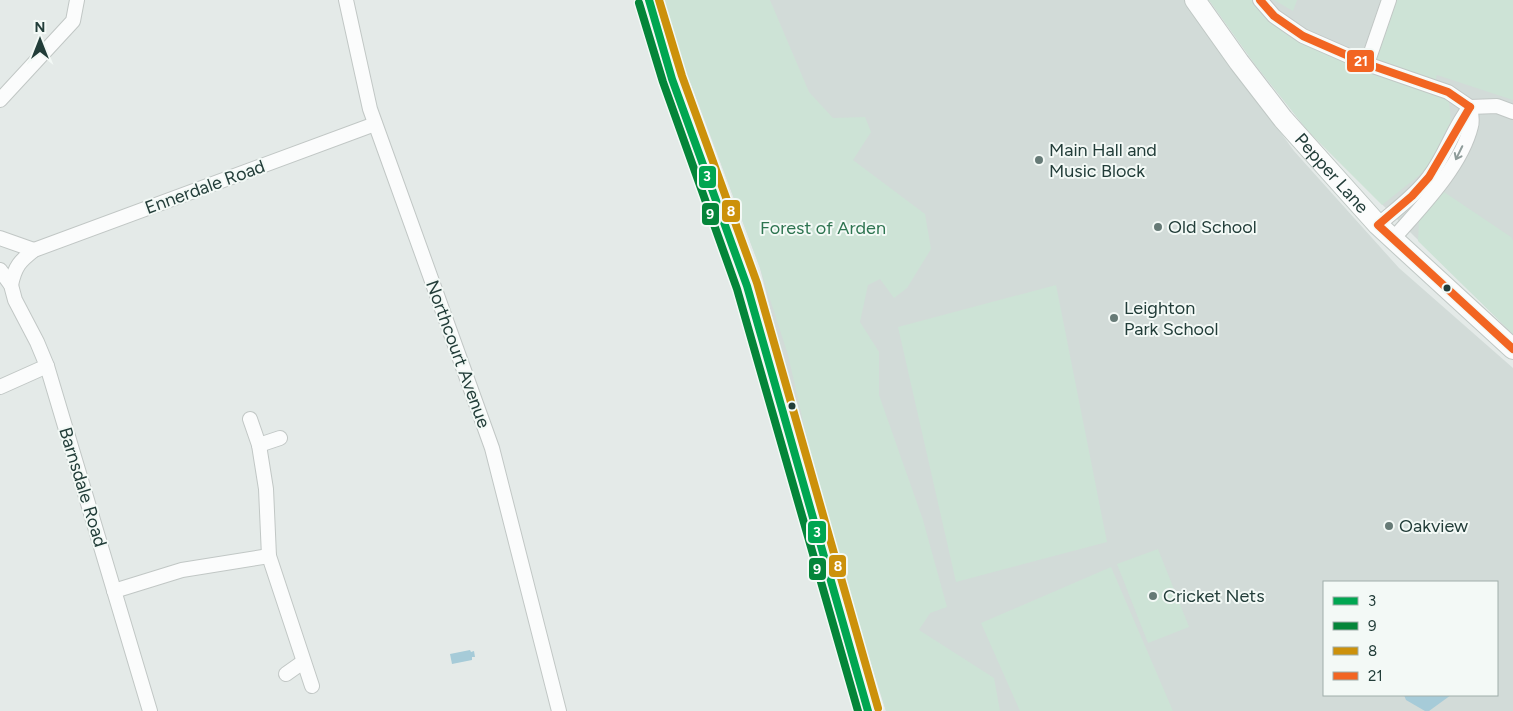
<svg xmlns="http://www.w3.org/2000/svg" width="1513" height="711" viewBox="0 0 1513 711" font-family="Figtree,sans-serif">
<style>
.built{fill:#d2dbd8;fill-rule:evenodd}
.green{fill:#cde3d6}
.water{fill:#a6cbd8}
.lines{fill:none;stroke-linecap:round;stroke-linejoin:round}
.street-casing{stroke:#c1c7c5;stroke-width:16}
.secondary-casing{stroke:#c0c8c5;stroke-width:22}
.primary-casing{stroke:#bdc6c4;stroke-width:24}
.street{stroke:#fbfcfc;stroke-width:14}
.secondary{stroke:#fbfcfc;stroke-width:20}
.primary{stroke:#cdd6d4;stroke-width:21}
.bus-1-casing{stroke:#f3f9f6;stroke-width:11}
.bus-2-casing{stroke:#f3f9f6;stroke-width:11}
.bus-3-casing{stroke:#f3f9f6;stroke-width:11}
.bus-4-casing{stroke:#f3f9f6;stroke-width:11}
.bus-1{stroke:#00a651;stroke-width:8}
.bus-2{stroke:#048539;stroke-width:8}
.bus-3{stroke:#cc910b;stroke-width:8}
.bus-4{stroke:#f26522;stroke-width:8}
.oneway{stroke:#8e9c9a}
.poi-dot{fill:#667a76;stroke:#f3f9f6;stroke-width:2}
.bus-dot{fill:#223d39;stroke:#f3f9f6;stroke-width:2}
.labels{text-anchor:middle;stroke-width:4;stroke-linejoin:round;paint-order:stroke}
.poi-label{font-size:18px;fill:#223d39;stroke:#f3f9f6;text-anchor:start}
.street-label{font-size:18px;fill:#223d39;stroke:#f3f9f6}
.park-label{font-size:18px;fill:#2d7450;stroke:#f3f9f6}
.line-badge{stroke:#f3f9f6;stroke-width:2}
.badge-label{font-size:14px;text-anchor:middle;font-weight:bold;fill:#fff}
</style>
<rect width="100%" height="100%" fill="#e4eae8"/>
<g class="built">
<path d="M 657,0 L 1185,0 L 1294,151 L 1399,268 L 1513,368 L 1513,711 L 886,711 L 805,449 L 760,268 L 693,89 L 658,8 ZM 1324,582 L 1497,582 L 1497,695 L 1324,695 Z"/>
<path d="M 1209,0 L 1513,0 L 1513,334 L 1308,131 L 1254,63 Z"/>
</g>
<g class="green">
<path d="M 657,0 L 770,0 L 809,92 L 833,118 L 865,117 L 871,132 L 853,160 L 925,214 L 931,249 L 907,288 L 894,298 L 880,279 L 868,285 L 860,322 L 879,352 L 879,395 L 923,520 L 947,607 L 930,613 L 919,630 L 994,678 L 1000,711 L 886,711 L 862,635 L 809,447 L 788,355 L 760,268 L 693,89 L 658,8 Z"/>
<path d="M 1209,0 L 1260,0 L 1274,16 L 1366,64 L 1389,0 L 1513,0 L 1513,100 L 1437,75 L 1434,86 L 1448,92 L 1451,121 L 1427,169 L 1382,205 L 1308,131 L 1254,63 Z"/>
<path d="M 1274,0 L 1297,0 L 1293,11 Z"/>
<path d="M 1441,190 L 1511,237 L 1513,241 L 1513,334 L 1418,241 L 1419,220 Z"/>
<path d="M 1056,285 L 1107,542 L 956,582 L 898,327 Z"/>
<path d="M 1158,549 L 1189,627 L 1148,643 L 1117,564 Z"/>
<path d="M 1111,567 L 1173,711 L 1020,711 L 981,623 Z"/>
</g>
<g class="water">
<path d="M 470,650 L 471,652 L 474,651 L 475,657 L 472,657 L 472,660 L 452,664 L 450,654 Z"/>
<path d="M 1404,695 L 1451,695 L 1429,711 L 1425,711 L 1406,700 Z"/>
</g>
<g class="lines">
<defs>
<g id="street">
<path d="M 346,0 L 370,109 L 492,448 L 559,711"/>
<path d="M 1260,0 L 1274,16 L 1303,36 L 1367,64 L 1448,92 L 1470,107"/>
<path d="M 1367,64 L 1389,0"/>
<path d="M 0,100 L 73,21 L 77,0"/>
<path d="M 1470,107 L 1497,106 L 1513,112"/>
<path d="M 1378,225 C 1395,210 1416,195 1429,177 C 1446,155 1453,128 1470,107"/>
<path d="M 0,238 L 34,250"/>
<path d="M 1393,239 C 1420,208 1461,167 1471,126 C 1473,120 1471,113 1470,107"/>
<path d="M 0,270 L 11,285 L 15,300 L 37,342 L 47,366 L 150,711"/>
<path d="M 11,285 C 15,266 20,261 34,250 L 375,124"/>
<path d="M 0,387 L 47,366"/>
<path d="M 250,419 L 259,445 L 266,489 L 269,556 L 312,686"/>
<path d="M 259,445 L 280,438"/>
<path d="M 114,591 L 182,570 L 269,556"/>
<path d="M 286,674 L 303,662"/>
</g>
<g id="secondary">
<path id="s1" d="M 1195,0 L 1239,62 L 1283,119 L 1378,225 L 1513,349"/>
</g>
<path id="primary" d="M 649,0 L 672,79 L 747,286 L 854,666 L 868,711"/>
</defs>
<use href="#street" class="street-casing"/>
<use href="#secondary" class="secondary-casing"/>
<use href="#primary" class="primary-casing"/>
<use href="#street" class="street"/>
<use href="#secondary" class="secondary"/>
<use href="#primary" class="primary"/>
<defs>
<path id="bus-1" d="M 649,0 L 672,79 L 747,286 L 868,711"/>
<path id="bus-2" d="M 639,3 L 663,82 L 737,289 L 858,711"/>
<path id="bus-3" d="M 659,0 L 682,76 L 757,283 L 878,708"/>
<g id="bus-4">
<path d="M 1260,0 L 1274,16 L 1303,36 L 1367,64 L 1448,92 L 1470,107"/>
<path d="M 1470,107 L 1429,177 L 1412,196 L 1378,225 L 1513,349"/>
</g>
</defs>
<use href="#bus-1" class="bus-1-casing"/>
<use href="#bus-2" class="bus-2-casing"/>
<use href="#bus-3" class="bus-3-casing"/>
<use href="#bus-4" class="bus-4-casing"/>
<use href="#bus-1" class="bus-1"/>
<use href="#bus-2" class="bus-2"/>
<use href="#bus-3" class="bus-3"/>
<use href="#bus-4" class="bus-4"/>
</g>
<defs><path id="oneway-shaft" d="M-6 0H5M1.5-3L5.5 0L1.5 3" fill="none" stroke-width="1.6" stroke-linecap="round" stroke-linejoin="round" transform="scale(1.25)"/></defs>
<use class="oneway" href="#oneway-shaft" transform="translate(1459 153) rotate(116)"/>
<g class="poi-dot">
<circle cx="1039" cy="160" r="5"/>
<circle cx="1158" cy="227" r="5"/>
<circle cx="1114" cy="318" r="5"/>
<circle cx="1389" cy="526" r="5"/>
<circle cx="1153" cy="596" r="5"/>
</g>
<g class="bus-dot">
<circle cx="1447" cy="288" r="4.5"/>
<circle cx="792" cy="406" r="4.5"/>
</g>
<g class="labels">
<g class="poi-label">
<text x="1049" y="156">Main Hall and<tspan x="1049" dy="21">Music Block</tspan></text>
<text x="1168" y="233">Old School</text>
<text x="1124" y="314">Leighton<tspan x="1124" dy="21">Park School</tspan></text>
<text x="1399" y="532">Oakview</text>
<text x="1163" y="602">Cricket Nets</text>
</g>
<g class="street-label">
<text dy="6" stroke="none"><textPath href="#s1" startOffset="221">Pepper Lane</textPath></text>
<text transform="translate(205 187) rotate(-20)" y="6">Ennerdale Road</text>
<text transform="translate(458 354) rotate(70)" y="6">Northcourt Avenue</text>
<text transform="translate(83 487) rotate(73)" y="6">Barnsdale Road</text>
</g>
<g class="park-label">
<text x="823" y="234">Forest of Arden</text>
</g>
</g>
<g class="line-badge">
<rect x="1346" y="49" width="29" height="24" rx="5" fill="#f26522"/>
<rect x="698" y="165" width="19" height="24" rx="5" fill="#00a651"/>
<rect x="721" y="199" width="20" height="24" rx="5" fill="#cc910b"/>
<rect x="701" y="202" width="19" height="24" rx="5" fill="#048539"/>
<rect x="807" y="520" width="20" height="24" rx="5" fill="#00a651"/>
<rect x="828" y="554" width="19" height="24" rx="5" fill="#cc910b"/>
<rect x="808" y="557" width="19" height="24" rx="5" fill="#048539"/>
</g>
<g class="badge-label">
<text x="1361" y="66">21</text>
<text x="707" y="181">3</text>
<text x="731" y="216">8</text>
<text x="710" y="219">9</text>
<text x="817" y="537">3</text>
<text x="838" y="571">8</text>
<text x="817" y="574">9</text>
</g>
<rect x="1323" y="581" width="175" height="115" fill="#f3f9f6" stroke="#9faeaa"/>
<rect x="1333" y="597" width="25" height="8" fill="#00a651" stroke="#9faeaa"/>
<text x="1368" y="606" font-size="15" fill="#223d39">3</text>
<rect x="1333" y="622" width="25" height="8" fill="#048539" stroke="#9faeaa"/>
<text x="1368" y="631" font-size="15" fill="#223d39">9</text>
<rect x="1333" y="647" width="25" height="8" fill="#cc910b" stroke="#9faeaa"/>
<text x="1368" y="656" font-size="15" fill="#223d39">8</text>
<rect x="1333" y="672" width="25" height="8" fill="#f26522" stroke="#9faeaa"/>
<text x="1368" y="681" font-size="15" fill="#223d39">21</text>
<g transform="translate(40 40)" stroke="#f3f9f6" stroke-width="4" paint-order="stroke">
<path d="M0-4L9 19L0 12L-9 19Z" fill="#223d39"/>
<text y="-8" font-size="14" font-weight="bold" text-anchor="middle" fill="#223d39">N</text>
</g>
</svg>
